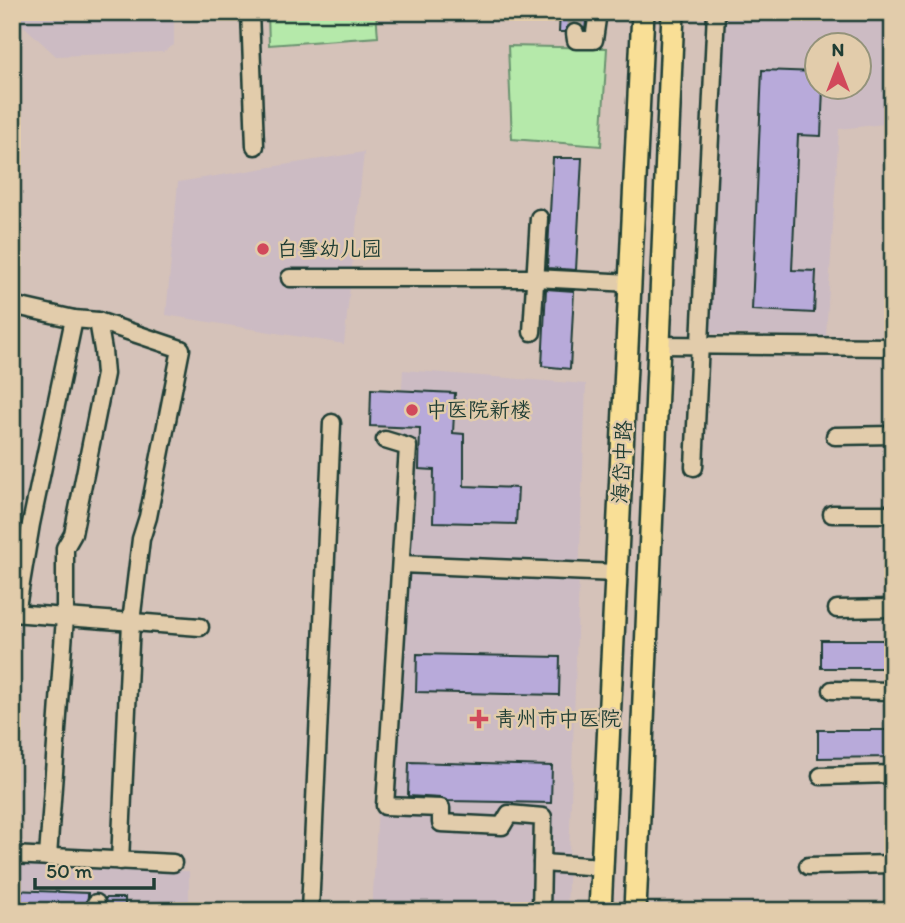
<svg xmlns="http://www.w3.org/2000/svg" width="905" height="923" viewBox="0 0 905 923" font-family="Itim,'LXGW WenKai TC',sans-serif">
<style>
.built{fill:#ccbbc3;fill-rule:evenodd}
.green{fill:#b5e9aa;stroke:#6a936f;stroke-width:2}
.building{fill:#b8aada;stroke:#1f3d34;stroke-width:2}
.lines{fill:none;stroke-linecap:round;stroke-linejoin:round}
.minor-tunnel{stroke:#b1a79e;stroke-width:16;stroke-dasharray:16 8;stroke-linecap:butt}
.minor-casing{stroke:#1f3d34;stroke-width:21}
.major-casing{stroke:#1f3d34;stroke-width:26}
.minor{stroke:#e2ccab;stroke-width:16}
.major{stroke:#f9df96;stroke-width:21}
.poi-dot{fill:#d1495b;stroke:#e2ccab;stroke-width:2.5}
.labels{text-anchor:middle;stroke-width:5;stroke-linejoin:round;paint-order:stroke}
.poi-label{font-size:21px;fill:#1f3d34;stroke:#e2ccab;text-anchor:start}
.street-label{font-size:21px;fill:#1f3d34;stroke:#e2ccab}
</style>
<rect width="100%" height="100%" fill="#d5c2b9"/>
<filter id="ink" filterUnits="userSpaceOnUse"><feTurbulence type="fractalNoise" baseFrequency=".0143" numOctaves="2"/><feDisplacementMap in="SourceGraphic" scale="14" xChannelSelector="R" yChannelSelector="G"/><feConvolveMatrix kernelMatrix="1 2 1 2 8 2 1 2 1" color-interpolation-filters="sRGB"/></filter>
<g filter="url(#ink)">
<g class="built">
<path d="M 14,12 L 174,12 L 174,45 L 163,52 L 56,56 L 13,16 Z"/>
<path d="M 720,12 L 893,12 L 893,123 L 839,129 L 826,336 L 709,334 ZM 818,46 L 860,46 L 860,88 L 818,88 Z"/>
<path d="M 364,152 L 344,344 L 166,315 L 178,182 Z"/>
<path d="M 403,370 L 586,384 L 567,911 L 372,911 Z"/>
<path d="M 12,864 L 189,871 L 189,911 L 12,911 Z"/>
</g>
<g class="green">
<path d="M 268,12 L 376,12 L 378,37 L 269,45 Z"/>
<path d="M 508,46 L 607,48 L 601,146 L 512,139 Z"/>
</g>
<g class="building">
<path d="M 560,12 L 587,12 L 585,30 L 580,24 L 574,23 L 568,25 L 565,32 L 559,32 Z"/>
<path d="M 762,70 L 817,72 L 817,88 L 823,88 L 821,136 L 798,135 L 792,270 L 816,271 L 814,313 L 752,310 Z"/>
<path d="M 553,158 L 582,158 L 576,270 L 547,268 Z"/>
<path d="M 546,289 L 574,291 L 570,369 L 542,366 Z"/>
<path d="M 371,389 L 455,393 L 453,433 L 464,434 L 464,486 L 518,488 L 516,524 L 433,522 L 434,470 L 419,469 L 420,428 L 370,426 Z"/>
<rect x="821" y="640" width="72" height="28"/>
<path d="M 417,654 L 560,657 L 559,695 L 416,692 Z"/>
<path d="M 818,730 L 893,730 L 893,757 L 818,758 Z"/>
<path d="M 409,762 L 552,766 L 551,803 L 448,801 L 441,798 L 408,796 Z"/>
<path d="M 12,890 L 88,893 L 88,896 L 86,911 L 12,911 Z"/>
<path d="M 105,898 L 125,898 L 125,911 L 107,911 Z"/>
</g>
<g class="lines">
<path class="minor-tunnel" d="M 575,33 L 576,12"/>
<defs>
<g id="minor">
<path d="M 250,12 L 255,146"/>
<path d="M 575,33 L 576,40 L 594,40 L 598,12"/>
<path d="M 290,278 L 535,278 L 631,283"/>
<path d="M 12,305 L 74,319 L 98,321 L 181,349 L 148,517 L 141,539 L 131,622 L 120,861"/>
<path d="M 532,332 L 539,218"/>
<path d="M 659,345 L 893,347"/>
<path d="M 835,436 L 893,435"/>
<path d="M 385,440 L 408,447 L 385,806 L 441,808 L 441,823 L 502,826 L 509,814 L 543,817 L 541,911"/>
<path d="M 694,467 L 716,12"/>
<path d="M 832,514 L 893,514"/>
<path d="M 401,564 L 616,573"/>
<path d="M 837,609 L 893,608"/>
<path d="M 12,613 L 200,627"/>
<path d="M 16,613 L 31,524 L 74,319"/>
<path d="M 832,690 L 893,691"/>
<path d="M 821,776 L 893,774"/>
<path d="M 12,855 L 173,863"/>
<path d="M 48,857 L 65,617 L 65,548 L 73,534 L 105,374 L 103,350 L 98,321"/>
<path d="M 542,863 L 602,867"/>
<path d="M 808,866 L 893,864"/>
<path d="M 96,911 L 96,903"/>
<path d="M 310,911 L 332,423"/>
</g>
<g id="major">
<path d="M 600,911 L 643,12"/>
<path d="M 635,911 L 673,12"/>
</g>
</defs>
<use href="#minor" class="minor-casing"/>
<use href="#major" class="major-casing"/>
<use href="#minor" class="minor"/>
<use href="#major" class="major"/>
</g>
</g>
<g class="poi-dot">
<circle cx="263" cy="249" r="7"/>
<circle cx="412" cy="410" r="7"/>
<path d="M475.5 708.5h7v7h7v7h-7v7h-7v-7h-7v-7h7z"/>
</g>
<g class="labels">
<g class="poi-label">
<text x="277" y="256">白雪幼儿园</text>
<text x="426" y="417">中医院新楼</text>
<text x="495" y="726">青州市中医院</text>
</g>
<g class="street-label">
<text transform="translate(622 462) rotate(-87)" y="7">海岱中路</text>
</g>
</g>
<rect width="905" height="923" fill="none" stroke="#e2ccab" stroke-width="42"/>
<rect x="21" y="21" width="863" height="881" fill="none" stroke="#1f3d34" stroke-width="2.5" filter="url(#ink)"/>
<g transform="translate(838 66)"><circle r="33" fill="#e2ccab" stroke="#94937b" stroke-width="2"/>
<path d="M0-5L12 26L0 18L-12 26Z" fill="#d1495b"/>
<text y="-10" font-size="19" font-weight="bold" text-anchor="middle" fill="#1f3d34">N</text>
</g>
<path d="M35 878v10h119v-10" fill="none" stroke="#1f3d34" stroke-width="3.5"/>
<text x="46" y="878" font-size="21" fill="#1f3d34" stroke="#e2ccab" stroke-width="5" paint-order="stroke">50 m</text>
</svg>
